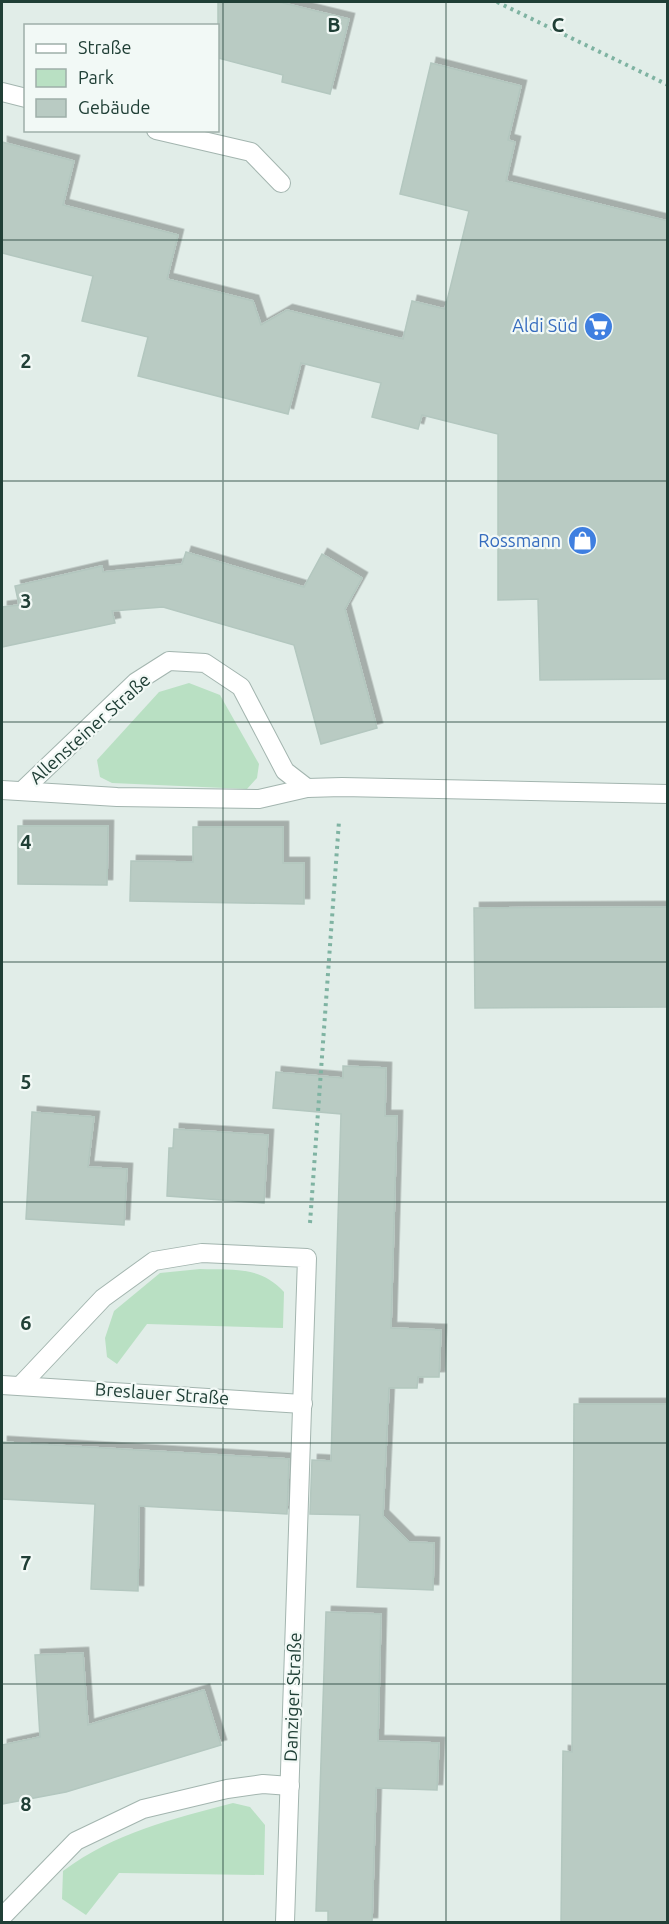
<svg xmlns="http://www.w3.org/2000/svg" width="669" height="1924" viewBox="0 0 669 1924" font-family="Ubuntu,sans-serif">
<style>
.green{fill:#b9e0c3}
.building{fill:#b9cbc3;stroke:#b3c7bf;stroke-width:1.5;filter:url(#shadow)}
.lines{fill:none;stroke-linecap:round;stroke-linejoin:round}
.minor-casing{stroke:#a3b5af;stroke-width:20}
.path{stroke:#7fb3a2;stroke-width:4;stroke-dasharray:3 4.5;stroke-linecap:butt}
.minor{stroke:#fff;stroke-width:18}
.grid{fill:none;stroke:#203f36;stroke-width:1.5;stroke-opacity:0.55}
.labels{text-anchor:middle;stroke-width:4.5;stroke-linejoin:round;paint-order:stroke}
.shop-label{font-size:18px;fill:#366cbe;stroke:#f2f9f6;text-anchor:end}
.street-label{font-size:18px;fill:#203f36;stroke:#f2f9f6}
.grid-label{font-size:20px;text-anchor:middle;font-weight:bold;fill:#203f36;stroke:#f2f9f6;stroke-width:4.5;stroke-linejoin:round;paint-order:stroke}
</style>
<defs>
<filter id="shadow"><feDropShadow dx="5.5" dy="-5.5" stdDeviation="0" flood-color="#0004"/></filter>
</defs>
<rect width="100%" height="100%" fill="#e1ede8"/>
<g class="green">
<path d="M 189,683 L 220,695 L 259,764 L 257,778 L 247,789 L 112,783 L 100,777 L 97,760 L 159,692 Z"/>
<path d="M 200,1269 C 234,1270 260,1266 284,1292 L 283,1328 L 147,1324 L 117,1364 L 107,1357 L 105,1338 L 114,1311 L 160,1273 Z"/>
<path d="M 233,1803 L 250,1807 L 265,1825 L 264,1875 L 119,1873 L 86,1915 L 62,1899 L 63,1871 C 114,1833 172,1819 233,1803 Z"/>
</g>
<g class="building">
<path d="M 218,2 L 279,2 L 349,19 L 330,94 L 282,82 L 283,75 L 218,58 Z"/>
<path d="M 431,63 L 521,86 L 508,140 L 515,142 L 506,181 L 668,221 L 668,679 L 540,680 L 538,599 L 498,600 L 498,434 L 422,415 L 418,429 L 372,417 L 381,383 L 301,363 L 288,414 L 138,376 L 148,337 L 82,321 L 93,276 L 2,253 L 2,142 L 74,161 L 63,205 L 178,235 L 167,279 L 253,301 L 261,325 L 287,310 L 403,339 L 412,301 L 445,309 L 469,211 L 400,194 Z"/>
<path d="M 186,552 L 304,587 L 322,554 L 362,578 L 345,609 L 377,728 L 321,744 L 294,645 L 163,607 L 112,611 L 115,623 L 2,647 L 2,607 L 19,605 L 15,586 L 102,566 L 103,572 L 182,564 Z"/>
<path d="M 18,826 L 108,826 L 107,885 L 18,884 Z"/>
<path d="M 193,827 L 283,827 L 283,863 L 304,863 L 304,904 L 130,901 L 131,861 L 193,862 Z"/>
<path d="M 668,907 L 668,1007 L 475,1008 L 474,908 Z"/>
<path d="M 343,1066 L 386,1068 L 385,1116 L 397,1116 L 391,1328 L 441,1330 L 439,1377 L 418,1377 L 417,1388 L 389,1388 L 383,1516 L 409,1542 L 434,1543 L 433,1590 L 357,1587 L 360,1515 L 310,1514 L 312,1460 L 331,1461 L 341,1114 L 273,1108 L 276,1072 L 343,1078 Z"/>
<path d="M 32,1112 L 94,1117 L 88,1167 L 127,1169 L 124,1225 L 26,1219 Z"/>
<path d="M 174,1129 L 268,1135 L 264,1203 L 167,1196 L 169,1148 L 173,1148 Z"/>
<path d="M 574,1404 L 668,1404 L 668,1923 L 561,1923 L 563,1751 L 572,1752 Z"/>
<path d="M 2,1442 L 289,1459 L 287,1514 L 139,1506 L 138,1591 L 91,1589 L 95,1504 L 2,1499 Z"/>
<path d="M 326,1612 L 381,1614 L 378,1741 L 439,1743 L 437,1790 L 376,1788 L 372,1923 L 328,1923 L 328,1911 L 316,1911 Z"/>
<path d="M 83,1653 L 88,1725 L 204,1690 L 221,1745 L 66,1792 L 2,1804 L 2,1745 L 40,1737 L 35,1655 Z"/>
</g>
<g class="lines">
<defs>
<g id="minor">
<path d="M 2,92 L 26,98"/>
<path d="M 156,130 L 251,152 L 281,183"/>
<path d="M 2,790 L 117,797 L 259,799 L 307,788 L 342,787 L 668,794"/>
<path d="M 22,791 L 136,682 L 169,661 L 205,663 L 241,687 L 285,771 L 307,788"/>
<path d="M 2,1385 L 303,1404"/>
<path d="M 20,1386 L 103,1298 L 154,1261 L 202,1253 L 307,1258 L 285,1922"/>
<path d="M 2,1917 L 76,1841 L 143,1809 L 227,1789 L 263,1784 L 290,1786"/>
</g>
</defs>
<use href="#minor" class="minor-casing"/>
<g class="path">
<path d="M 497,2 L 668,85"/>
<path d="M 310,1223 L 339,821"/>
</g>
<use href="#minor" class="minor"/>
</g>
<path class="grid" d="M 223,2 L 223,1922M 446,2 L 446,1922M 2,240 L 668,240M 2,481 L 668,481M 2,722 L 668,722M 2,962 L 668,962M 2,1202 L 668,1202M 2,1443 L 668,1443M 2,1684 L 668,1684"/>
<defs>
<symbol id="supermarket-disc" viewBox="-11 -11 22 22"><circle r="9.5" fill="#3f7fe0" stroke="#f2f9f6"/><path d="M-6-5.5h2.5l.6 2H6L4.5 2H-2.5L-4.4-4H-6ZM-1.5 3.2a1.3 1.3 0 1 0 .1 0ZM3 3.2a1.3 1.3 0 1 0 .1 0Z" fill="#fff"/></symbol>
<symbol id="shop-disc" viewBox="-11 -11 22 22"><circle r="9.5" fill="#3f7fe0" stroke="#f2f9f6"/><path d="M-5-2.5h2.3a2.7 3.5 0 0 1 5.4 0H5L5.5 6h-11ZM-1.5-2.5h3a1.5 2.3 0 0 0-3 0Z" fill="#fff"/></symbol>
</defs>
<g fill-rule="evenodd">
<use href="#supermarket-disc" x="582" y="310" width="33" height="33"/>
<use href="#shop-disc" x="566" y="524" width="33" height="33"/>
</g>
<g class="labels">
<g class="shop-label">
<text x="578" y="332">Aldi Süd</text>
<text x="561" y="547">Rossmann</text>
</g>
<g class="street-label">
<text transform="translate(90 729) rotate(-42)" y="6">Allensteiner Straße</text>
<text transform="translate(162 1394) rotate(4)" y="6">Breslauer Straße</text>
<text transform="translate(293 1697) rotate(-88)" y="6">Danziger Straße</text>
</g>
</g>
<g class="grid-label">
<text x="334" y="32">B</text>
<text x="558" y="32">C</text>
<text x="26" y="368">2</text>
<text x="26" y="608">3</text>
<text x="26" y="849">4</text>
<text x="26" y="1089">5</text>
<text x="26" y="1330">6</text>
<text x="26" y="1570">7</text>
<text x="26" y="1811">8</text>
</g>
<rect width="669" height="1924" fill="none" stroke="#203f36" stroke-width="6"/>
<rect x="24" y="24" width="195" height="108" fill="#f2f9f6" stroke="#9eafa9" stroke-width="1.5"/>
<rect x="36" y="44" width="30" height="9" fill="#ffffff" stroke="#9eafa9" stroke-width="1.5"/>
<text x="78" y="54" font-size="18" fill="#203f36">Straße</text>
<rect x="36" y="69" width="30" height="18" fill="#b9e0c3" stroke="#9eafa9" stroke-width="1.5"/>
<text x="78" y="84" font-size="18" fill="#203f36">Park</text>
<rect x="36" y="99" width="30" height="18" fill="#b9cbc3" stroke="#9eafa9" stroke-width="1.5"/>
<text x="78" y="114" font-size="18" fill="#203f36">Gebäude</text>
</svg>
